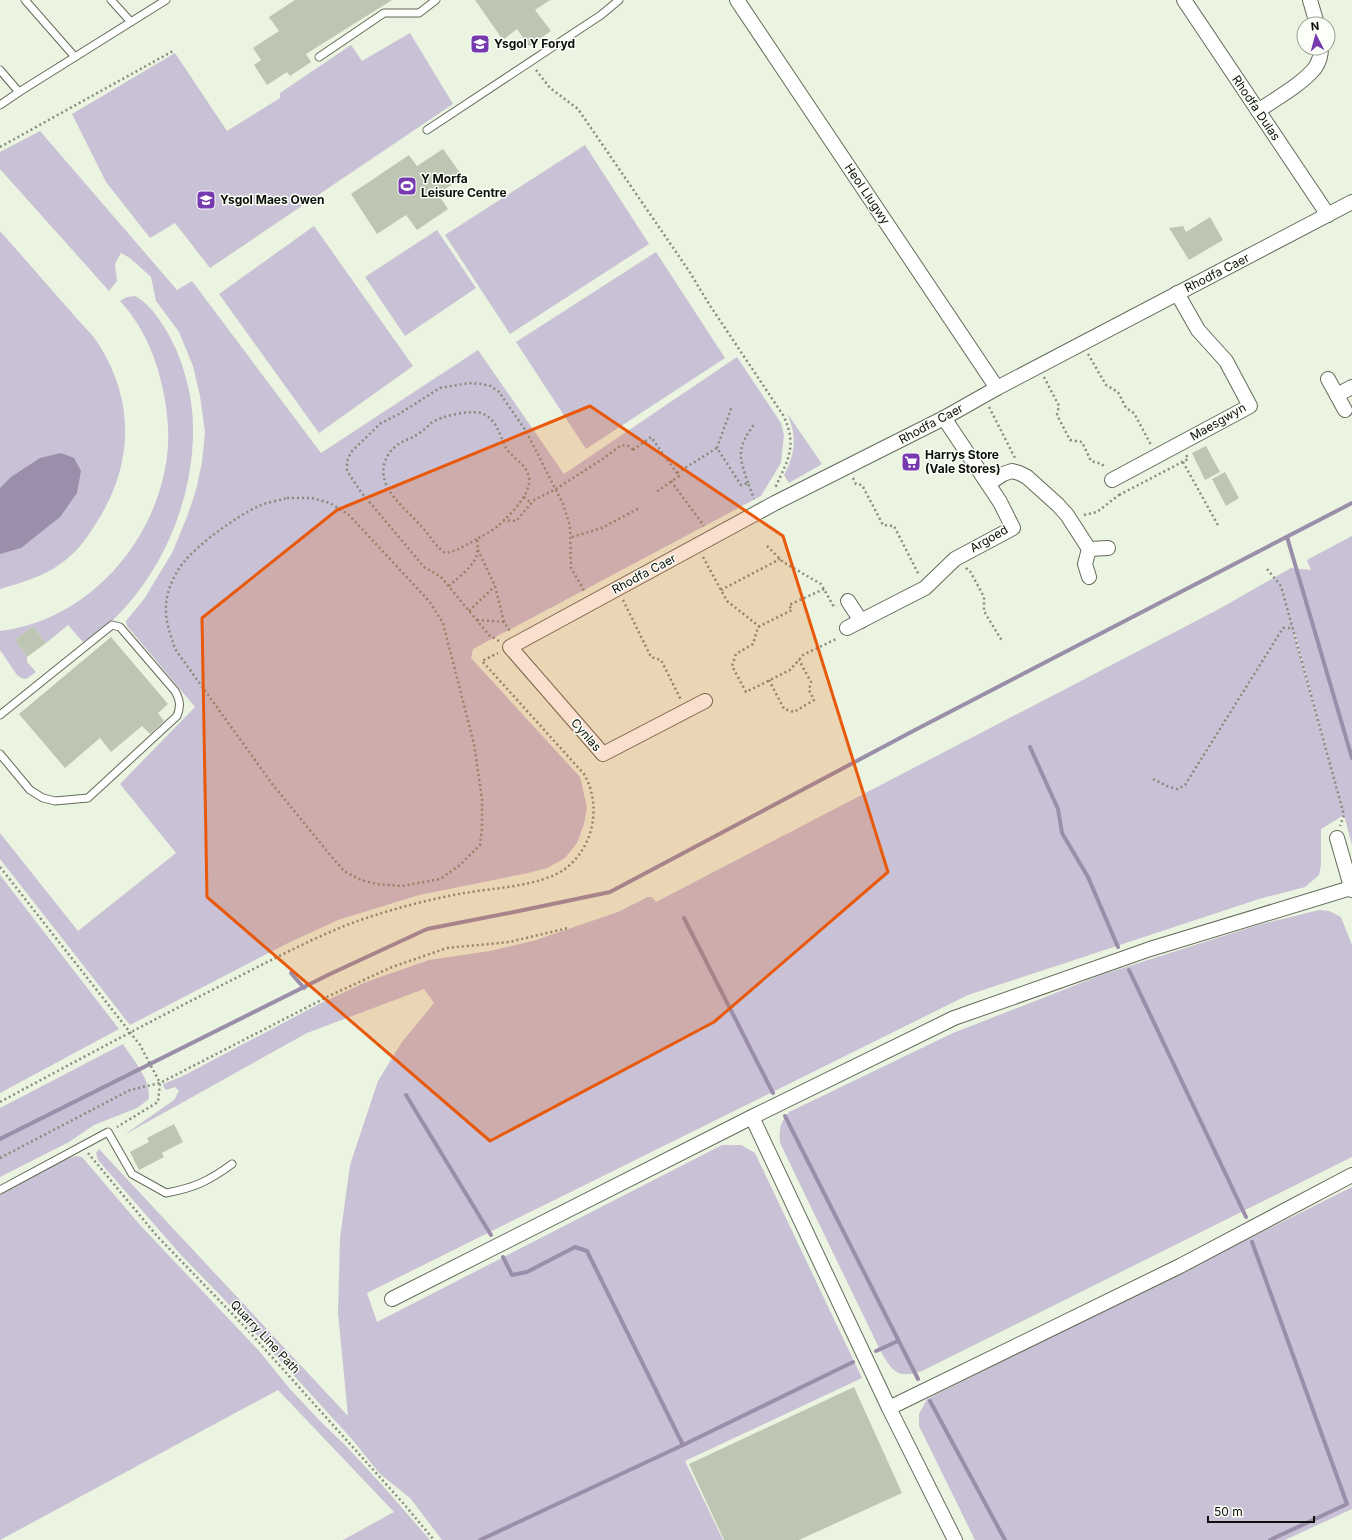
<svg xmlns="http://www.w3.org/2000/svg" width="1352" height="1540" viewBox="0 0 1352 1540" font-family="Inter,sans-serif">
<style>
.green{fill:#c9c1d5;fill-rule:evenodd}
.water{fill:#9a8eab}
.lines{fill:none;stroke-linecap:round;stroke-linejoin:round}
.stream{stroke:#9a8eab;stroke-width:4}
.building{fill:#bcc6b2}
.service-casing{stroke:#636b5a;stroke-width:9}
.minor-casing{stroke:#636b5a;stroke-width:16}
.path{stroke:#858c7e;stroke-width:2.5;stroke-dasharray:2 3;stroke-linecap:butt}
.service{stroke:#fff;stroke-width:7}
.minor{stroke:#fff;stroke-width:14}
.marked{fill:#e8590c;fill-opacity:0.2;stroke:#e8590c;stroke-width:3;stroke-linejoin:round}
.labels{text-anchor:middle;stroke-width:3;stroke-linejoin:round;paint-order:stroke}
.poi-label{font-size:12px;font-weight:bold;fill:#0d100a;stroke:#fbfff7;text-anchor:start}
.street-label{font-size:12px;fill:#0d100a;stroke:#fbfff7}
</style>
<rect width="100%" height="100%" fill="#ebf4e0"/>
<g class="green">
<path d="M 410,33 L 453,104 L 210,268 L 175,223 L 150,238 L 106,182 L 72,114 L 175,53 L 227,131 L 280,98 L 280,93 L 351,45 L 362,61 Z"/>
<path d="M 40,131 L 177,290 L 192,281 L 321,453 L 478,350 L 564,474 L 737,357 L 781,423 L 784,435 L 781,463 L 761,496 L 473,649 L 471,658 L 580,777 L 587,807 L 584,824 L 577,843 L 565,858 L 547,868 L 528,873 L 419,895 L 338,920 L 286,944 L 130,1025 L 0,859 L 0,833 L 78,931 L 176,853 L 120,784 L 195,707 L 127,626 L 126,621 L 144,599 L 172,553 L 187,517 L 196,490 L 202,462 L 205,432 L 200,396 L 193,366 L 179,332 L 156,301 L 151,277 L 130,258 L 121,253 L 115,264 L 117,281 L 109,291 L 0,169 L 0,152 Z"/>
<path d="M 585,145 L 649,244 L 510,334 L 445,235 Z"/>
<path d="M 314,226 L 413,366 L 319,433 L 219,294 Z"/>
<path d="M 437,230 L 476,288 L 405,336 L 365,277 Z"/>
<path d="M 0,231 C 24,258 48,286 72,313 C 81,324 94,335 101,348 C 136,406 132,469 95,525 C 85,541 75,554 59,565 C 42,577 20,583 0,589 Z"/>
<path d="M 656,252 L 725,358 L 586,449 L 516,342 Z"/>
<path d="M 135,296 C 155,306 174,341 181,362 C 188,383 193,404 193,427 C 194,496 165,568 117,616 C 107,626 94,634 83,642 L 68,625 L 46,643 L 33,626 L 15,640 L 27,657 L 27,662 L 36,672 L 26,679 L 21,678 L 17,675 L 0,650 L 0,631 C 91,620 161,537 168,447 C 169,428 167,408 163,390 C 156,356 143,326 120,301 L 127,297 Z"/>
<path d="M 787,413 L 822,464 L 789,483 L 784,475 C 796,453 797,436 787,413 Z"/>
<path d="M 1352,536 L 1352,845 L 1344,815 L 1321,829 L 1321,865 L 1319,875 L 1305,887 L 1259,899 L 968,995 L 367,1293 L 377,1322 L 722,1145 L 741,1145 L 755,1153 L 862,1378 L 685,1461 L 723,1540 L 442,1540 L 410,1498 L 380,1474 L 351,1438 L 222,1297 L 181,1255 L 98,1160 L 96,1153 L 99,1149 L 348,1416 L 338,1313 L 340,1238 L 350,1165 L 378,1081 L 402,1042 L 434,1003 L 424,989 L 307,1033 L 124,1135 L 174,1100 L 179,1091 L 175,1087 L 166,1090 L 164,1088 L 163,1084 L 183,1076 L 319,1004 L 366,982 L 429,960 L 490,951 L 533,941 L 618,912 L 648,897 L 652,897 L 656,902 L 1219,609 L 1291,568 L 1311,570 L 1307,560 ZM 1295,634 L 1330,764 L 1294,634 Z"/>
<path d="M 0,875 L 119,1029 L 0,1093 Z"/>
<path d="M 1319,910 L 1329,911 L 1341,917 L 1352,945 L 1352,1157 L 922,1371 C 897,1379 893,1372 881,1352 L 780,1143 C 779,1129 780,1123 789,1112 L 953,1033 L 1104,974 L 1258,925 Z"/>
<path d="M 123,1044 C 134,1061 150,1078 149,1099 L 137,1108 L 94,1125 L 69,1142 L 0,1177 L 0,1108 Z"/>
<path d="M 76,1156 L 82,1157 L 140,1225 L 260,1352 L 290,1389 L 322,1423 L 346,1446 L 383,1486 L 430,1540 L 343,1540 L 394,1512 L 278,1390 L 0,1540 L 0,1195 L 66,1159 Z"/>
<path d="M 1352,1187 L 1352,1509 L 1285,1540 L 975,1540 L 919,1426 L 919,1414 L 927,1399 Z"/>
</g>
<path class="water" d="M 61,453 L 74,458 L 81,471 L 77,493 L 60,517 L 21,548 L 0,554 L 0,488 L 11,477 L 40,458 Z"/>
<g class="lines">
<g class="stream">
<path d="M 1287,537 L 1352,758"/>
<path d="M 1030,747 L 1058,809 L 1062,833 L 1088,877 L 1118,947"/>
<path d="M 684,918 L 773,1093"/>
<path d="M 1129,970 L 1246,1217"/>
<path d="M 291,973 L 304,988"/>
<path d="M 406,1095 L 491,1235"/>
<path d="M 785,1116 L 918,1379"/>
<path d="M 0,1139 L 330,974 L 427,929 L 514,912 L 610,892 L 915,730 L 1352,503"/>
<path d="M 1252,1242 L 1347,1504 L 1270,1540"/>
<path d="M 503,1257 L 512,1275 L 527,1272 L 575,1247 L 587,1251 L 683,1445"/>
<path d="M 876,1351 L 898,1341"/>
<path d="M 930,1401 L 1005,1540"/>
<path d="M 480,1540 L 683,1445 L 853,1362"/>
</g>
</g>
<g class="building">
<path d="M 295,0 L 392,0 L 306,54 L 311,62 L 290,76 L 287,72 L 267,85 L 254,65 L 261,60 L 253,48 L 279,31 L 269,17 Z"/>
<path d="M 475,0 L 550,0 L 535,10 L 551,31 L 529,46 L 517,29 L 503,40 Z"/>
<path d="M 443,149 L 463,177 L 438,194 L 448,209 L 417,230 L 406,215 L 377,234 L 351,194 L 409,155 L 417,166 Z"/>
<path d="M 1210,217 L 1223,240 L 1189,260 L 1169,228 L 1183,226 L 1186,232 Z"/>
<path d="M 1206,446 L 1220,472 L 1205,480 L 1192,453 Z"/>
<path d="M 1225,472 L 1239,498 L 1226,506 L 1212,479 Z"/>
<path d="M 33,626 L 46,643 L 27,657 L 15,640 Z"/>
<path d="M 111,637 L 168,704 L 158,713 L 164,721 L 150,734 L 142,726 L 111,752 L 100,738 L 65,768 L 19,714 Z"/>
<path d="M 174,1124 L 183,1142 L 162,1153 L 164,1157 L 139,1170 L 130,1152 L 149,1142 L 147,1138 Z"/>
<path d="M 854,1387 L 902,1493 L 799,1540 L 724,1540 L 689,1464 Z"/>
</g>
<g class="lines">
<defs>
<g id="service">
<path d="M 25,0 L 75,57"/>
<path d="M 111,0 L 131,22"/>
<path d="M 319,57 L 384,13 L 419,13 L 436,0"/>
<path d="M 0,70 L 19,92 L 166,0"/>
<path d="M 0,105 L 19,92"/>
<path d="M 427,130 L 601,15 L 619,0"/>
<path d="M 0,715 L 112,625 L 120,627 L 175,691 C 180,700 181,706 177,716 L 88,798 L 55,801 L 43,798 L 30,790 L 0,754"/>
<path d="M 0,1190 L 108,1132 L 132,1174 L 166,1193 C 194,1188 209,1181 232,1164"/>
</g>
<g id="minor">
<path d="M 737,0 L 997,388"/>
<path d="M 1184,0 L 1328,215"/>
<path d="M 1310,0 L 1317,24"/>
<path d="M 1258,111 C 1275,99 1301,85 1315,68 C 1319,62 1321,55 1321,48"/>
<path d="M 1328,379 L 1345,410"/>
<path d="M 1337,395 L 1352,387"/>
<path d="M 1112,480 L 1250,406 L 1226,361 L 1198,330 L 1177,293"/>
<path d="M 988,484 L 1003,474 L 1012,471 L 1019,473 L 1027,477 L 1058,505 L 1067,515 L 1089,549 L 1085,564 L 1089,577"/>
<path d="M 1089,549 L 1108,548"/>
<path d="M 848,601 L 861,621"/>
<path d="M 847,628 L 925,588 L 955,559 L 1013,528 L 1000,502 L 944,418"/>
<path d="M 705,701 L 603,754 L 510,647 L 775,503 L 944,418 L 997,388 L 1352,202"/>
<path d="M 1337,838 L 1352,890"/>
<path d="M 752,1117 L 889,1408 L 955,1540"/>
<path d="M 392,1299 L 752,1117 L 954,1018 L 1150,949 L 1351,888"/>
<path d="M 889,1408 L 1180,1266 L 1352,1175"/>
</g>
</defs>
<use href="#service" class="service-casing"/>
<use href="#minor" class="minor-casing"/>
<g class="path">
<path d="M 536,70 L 550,88 L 578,109 L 689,271 L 709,304 L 783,415 C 798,445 788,460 775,488"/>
<path d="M 0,147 L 173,51"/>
<path d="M 1088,354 L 1106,385 L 1118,392 L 1126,408 L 1134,413 L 1151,445"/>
<path d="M 1044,377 L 1059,406 L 1057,415 L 1070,440 L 1082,442 L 1091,461 L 1102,464 L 1105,468"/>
<path d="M 989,407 L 1015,458"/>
<path d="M 717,448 L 732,406"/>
<path d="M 633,450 L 651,437 L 679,476 L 655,493"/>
<path d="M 1183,462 L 1219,527"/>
<path d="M 677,473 L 717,448 L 741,485 L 748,483 L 754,499"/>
<path d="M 853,478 L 856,484 L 862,485 L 883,525 L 894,526 L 919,575"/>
<path d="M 671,481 L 704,526"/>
<path d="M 748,483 C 738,454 737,448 755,423"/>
<path d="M 1119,495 L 1188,459 L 1186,454"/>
<path d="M 524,497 L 531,503"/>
<path d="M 287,498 L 312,498 L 330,503 L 349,515 L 429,601 L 443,623 L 474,744 L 482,799 L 482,828 L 480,845 L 460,865 L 440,879 L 402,886 L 376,884 L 361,880 L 344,871 L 331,856 L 273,785 L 175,649 C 171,636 165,621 166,607 C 166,592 174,574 184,562 C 197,545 237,516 257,507 C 266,502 278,501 287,498 Z"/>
<path d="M 1084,515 L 1097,512 L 1119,495 L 1118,492"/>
<path d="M 503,520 L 516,521 L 534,500 L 556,489 L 604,458 L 620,446 L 627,445 L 635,451"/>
<path d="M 572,537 L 602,528 L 639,508"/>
<path d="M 767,546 L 783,562 L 821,584 L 834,607 L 836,606"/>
<path d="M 478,550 L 495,586 L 504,622 L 511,633"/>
<path d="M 703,557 L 727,601 L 760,627"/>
<path d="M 966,568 L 970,571 L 984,597 L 984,611 L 1002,641"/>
<path d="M 1267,569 L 1281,586 L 1344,815 L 1340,826"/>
<path d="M 449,586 C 458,578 470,569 476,558 C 478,552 478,545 477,539 C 484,535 492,531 498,526 C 510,515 535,491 528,474 C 524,462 510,457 505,446 C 499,433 496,418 481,413 C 469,410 441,416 431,423 C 428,426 425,429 422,431 C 411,441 398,439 388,455 C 371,485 404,506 421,526 C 430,535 434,545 445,553 L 457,550 L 477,539"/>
<path d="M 824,589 L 789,605 L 792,610 L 758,627 L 753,644 L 736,654 L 732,666 L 746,692 L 790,670 L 803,655 L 838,638"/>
<path d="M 721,590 L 780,559"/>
<path d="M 623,600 L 651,657 L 661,660 L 681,700"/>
<path d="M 469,611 L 495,586"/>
<path d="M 477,620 L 504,622"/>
<path d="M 499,641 L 489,635 L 441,577 L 424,567 L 361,492 L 347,471 L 347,461 L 351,452 L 381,423 L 399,414 L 440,388 L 469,383 L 481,384 L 491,386 L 499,392 L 526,431 L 563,504 L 570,526 L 571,568 L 585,592"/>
<path d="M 769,680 L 784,709 L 794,712 L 814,700 L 809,690 L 811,682 L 799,660"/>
<path d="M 1153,779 L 1167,786 L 1177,789 L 1185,785 L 1283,628 L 1293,628"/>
<path d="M 0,867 L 140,1045 L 160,1083 L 158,1102 L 117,1127"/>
<path d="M 0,1102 C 74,1062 149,1022 224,984 C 266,963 308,940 352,923 C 388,910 426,900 464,893 C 494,888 541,886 565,869 C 594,847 602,805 584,774 L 482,661 L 498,653"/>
<path d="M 88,1153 L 157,1236 L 245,1327 L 403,1503 L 434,1540"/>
<path d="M 0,1158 L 130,1090 L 160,1083 L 331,995 L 392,967 L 447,948 L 509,942 L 568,928"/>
</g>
<use href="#service" class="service"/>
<use href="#minor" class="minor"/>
</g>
<path class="marked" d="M 590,406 L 783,536 L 888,872 L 714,1022 L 490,1141 L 207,897 L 202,618 L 337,510 Z"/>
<defs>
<symbol id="school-square" viewBox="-11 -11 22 22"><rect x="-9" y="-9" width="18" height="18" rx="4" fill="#7639af" stroke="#fbfff7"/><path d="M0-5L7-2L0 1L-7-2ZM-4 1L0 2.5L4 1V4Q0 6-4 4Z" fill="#fff"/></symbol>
<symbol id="stadium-square" viewBox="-11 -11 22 22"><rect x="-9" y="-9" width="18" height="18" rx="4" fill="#7639af" stroke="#fbfff7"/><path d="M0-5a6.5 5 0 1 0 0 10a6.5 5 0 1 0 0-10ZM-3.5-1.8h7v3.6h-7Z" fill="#fff"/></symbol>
<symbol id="supermarket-square" viewBox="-11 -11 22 22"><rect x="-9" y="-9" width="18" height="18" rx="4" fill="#7639af" stroke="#fbfff7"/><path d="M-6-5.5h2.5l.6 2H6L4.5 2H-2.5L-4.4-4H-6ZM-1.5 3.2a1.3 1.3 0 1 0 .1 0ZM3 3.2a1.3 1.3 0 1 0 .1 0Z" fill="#fff"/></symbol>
</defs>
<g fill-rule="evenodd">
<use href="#school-square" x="469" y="33" width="22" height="22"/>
<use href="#stadium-square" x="396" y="175" width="22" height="22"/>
<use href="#school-square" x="195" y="189" width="22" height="22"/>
<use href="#supermarket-square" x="900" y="451" width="22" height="22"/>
</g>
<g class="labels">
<g class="poi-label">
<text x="494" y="48">Ysgol Y Foryd</text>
<text x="421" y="183">Y Morfa<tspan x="421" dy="14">Leisure Centre</tspan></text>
<text x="220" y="204">Ysgol Maes Owen</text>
<text x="925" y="459">Harrys Store<tspan x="925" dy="14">(Vale Stores)</tspan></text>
</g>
<g class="street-label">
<text transform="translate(1256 108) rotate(56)" y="4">Rhodfa Dulas</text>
<text transform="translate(867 194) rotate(56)" y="4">Heol Llugwy</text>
<text transform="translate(1217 273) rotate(-27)" y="4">Rhodfa Caer</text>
<text transform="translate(1218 422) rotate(-30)" y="4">Maesgwyn</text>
<text transform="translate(931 424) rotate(-28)" y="4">Rhodfa Caer</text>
<text transform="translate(989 539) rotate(-30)" y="4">Argoed</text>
<text transform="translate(644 574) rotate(-28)" y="4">Rhodfa Caer</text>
<text transform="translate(586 735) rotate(49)" y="4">Cynlas</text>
<text transform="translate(265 1337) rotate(47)" y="4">Quarry Line Path</text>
</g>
</g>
<g transform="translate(1316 36) rotate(354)"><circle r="19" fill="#fbfff7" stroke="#9c9f98"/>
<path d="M0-3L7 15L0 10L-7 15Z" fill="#7639af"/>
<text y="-6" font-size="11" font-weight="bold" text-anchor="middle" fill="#0d100a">N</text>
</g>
<path d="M1208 1516v6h106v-6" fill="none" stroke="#0d100a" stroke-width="2"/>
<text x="1214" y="1516" font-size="12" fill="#0d100a" stroke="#fbfff7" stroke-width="3" paint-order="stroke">50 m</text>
</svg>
